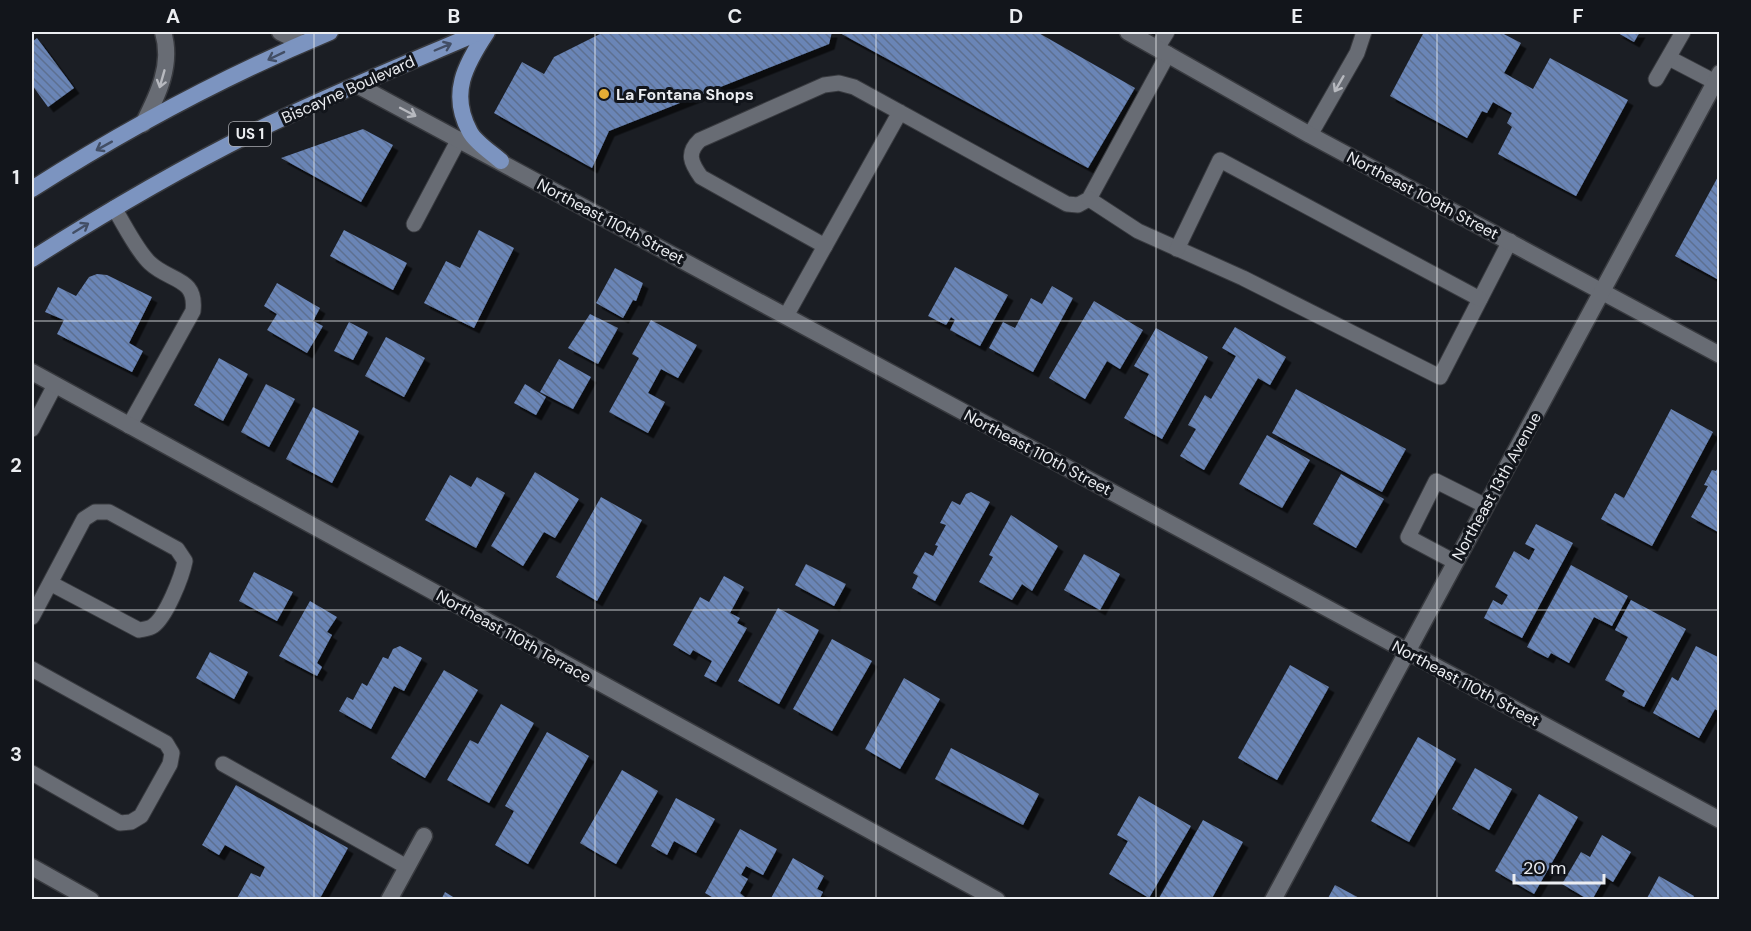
<svg xmlns="http://www.w3.org/2000/svg" width="1751" height="931" viewBox="0 0 1751 931" font-family="'DM Sans',sans-serif">
<style>
.building{fill:url(#building-back-hatch);filter:url(#shadow)}
.lines{fill:none;stroke-linecap:round;stroke-linejoin:round}
.service-casing{stroke:#383a3f;stroke-width:17}
.minor-casing{stroke:#383a3f;stroke-width:19}
.tertiary-casing{stroke:#383a3f;stroke-width:19}
.primary-casing{stroke:#383a3f;stroke-width:19}
.service{stroke:#686c74;stroke-width:15}
.minor{stroke:#686c74;stroke-width:16}
.tertiary{stroke:#686c74;stroke-width:16}
.primary{stroke:#7c94c0;stroke-width:16}
.oneway{stroke:#424e65}
.oneway2{stroke:#b7b9bf}
.grid{fill:none;stroke:#ebedf1;stroke-width:1.5;stroke-opacity:0.55}
.poi-dot{fill:#e5ad35;stroke:#12151b;stroke-width:2}
.labels{text-anchor:middle;stroke-width:6;stroke-linejoin:round;paint-order:stroke}
.shield{fill:#12151b;stroke:#aaacb1;stroke-width:1.5}
.shield-label{font-size:15px;font-weight:bold;fill:#ebedf1}
.street-label{font-size:16px;fill:#ebedf1;stroke:#12151b}
.poi-label{font-size:16px;font-weight:bold;fill:#ebedf1;stroke:#12151b;text-anchor:start}
.neatline{fill:none;stroke:#ebedf1;stroke-width:2}
.grid-label{font-size:20px;text-anchor:middle;font-weight:bold;fill:#ebedf1}
</style>
<defs>
<pattern id="building-back-hatch" width="6" height="6" patternUnits="userSpaceOnUse" patternTransform="scale(1.5)"><rect width="6" height="6" fill="#6a85b6"/><path d="M-1 5l2 2M0 0l6 6M5-1l2 2" fill="none" stroke="#5d6f90"/></pattern>
<filter id="shadow"><feDropShadow dx="5.5" dy="5.5" stdDeviation="0" flood-color="#0009"/></filter>
</defs>
<rect width="100%" height="100%" fill="#1b1e24"/>
<g class="building">
<path d="M 604,32 L 832,32 L 829,44 L 609,131 L 592,168 L 494,113 L 522,62 L 544,74 L 554,57 Z"/>
<path d="M 838,32 L 1037,32 L 1135,88 L 1088,168 Z"/>
<path d="M 1424,32 L 1500,32 L 1521,43 L 1504,73 L 1533,89 L 1550,58 L 1628,100 L 1576,196 L 1498,154 L 1512,127 L 1507,123 L 1512,113 L 1493,102 L 1487,113 L 1482,111 L 1467,138 L 1390,96 Z"/>
<path d="M 1616,32 L 1640,32 L 1634,42 Z"/>
<path d="M 37,38 L 74,88 L 48,107 L 32,85 L 32,42 Z"/>
<path d="M 363,129 L 393,145 L 361,202 L 281,158 Z"/>
<path d="M 1720,173 L 1720,278 L 1719,280 L 1675,256 Z"/>
<path d="M 344,230 L 407,263 L 393,290 L 330,256 Z"/>
<path d="M 479,230 L 514,248 L 474,328 L 424,303 L 446,261 L 460,268 Z"/>
<path d="M 955,267 L 1008,295 L 980,346 L 950,330 L 955,320 L 951,317 L 946,325 L 928,316 Z"/>
<path d="M 615,268 L 643,283 L 636,301 L 633,300 L 623,318 L 596,303 Z"/>
<path d="M 97,274 L 107,275 L 152,297 L 129,343 L 143,351 L 132,372 L 57,334 L 64,320 L 45,312 L 58,287 L 76,296 L 89,277 Z"/>
<path d="M 277,283 L 320,308 L 313,321 L 323,326 L 307,353 L 267,330 L 277,314 L 264,306 Z"/>
<path d="M 1052,286 L 1073,298 L 1033,372 L 989,348 L 1003,322 L 1015,328 L 1031,298 L 1042,304 Z"/>
<path d="M 1094,301 L 1143,330 L 1120,369 L 1107,361 L 1085,399 L 1049,378 Z"/>
<path d="M 590,314 L 618,328 L 598,364 L 568,348 Z"/>
<path d="M 651,320 L 697,345 L 678,378 L 661,369 L 648,393 L 665,402 L 648,433 L 609,412 L 639,358 L 632,354 Z"/>
<path d="M 349,322 L 368,332 L 353,360 L 334,351 Z"/>
<path d="M 1235,327 L 1286,357 L 1270,385 L 1258,378 L 1204,470 L 1180,456 L 1196,429 L 1188,425 L 1205,395 L 1211,399 L 1236,356 L 1222,348 Z"/>
<path d="M 1156,328 L 1208,357 L 1162,439 L 1124,418 L 1149,374 L 1134,366 Z"/>
<path d="M 386,337 L 425,358 L 404,397 L 365,376 Z"/>
<path d="M 219,358 L 248,374 L 223,421 L 194,405 Z"/>
<path d="M 559,359 L 591,377 L 573,409 L 540,392 Z"/>
<path d="M 266,384 L 295,399 L 269,447 L 241,432 Z"/>
<path d="M 525,384 L 546,397 L 536,415 L 514,403 Z"/>
<path d="M 1296,389 L 1406,449 L 1382,492 L 1272,433 Z"/>
<path d="M 313,407 L 359,431 L 332,483 L 286,459 Z"/>
<path d="M 1671,409 L 1713,432 L 1652,546 L 1601,519 L 1615,493 L 1624,498 Z"/>
<path d="M 1267,435 L 1310,460 L 1282,508 L 1239,484 Z"/>
<path d="M 1720,464 L 1720,533 L 1691,517 L 1708,486 L 1704,485 L 1712,470 L 1716,471 Z"/>
<path d="M 535,472 L 579,499 L 555,538 L 544,532 L 523,566 L 491,546 Z"/>
<path d="M 1341,474 L 1384,499 L 1356,548 L 1313,524 Z"/>
<path d="M 450,475 L 471,487 L 477,477 L 505,493 L 476,548 L 425,520 Z"/>
<path d="M 971,492 L 990,502 L 935,601 L 912,588 L 918,576 L 913,573 L 925,552 L 933,556 L 938,546 L 935,545 L 946,525 L 940,523 L 952,501 L 960,505 L 966,494 Z"/>
<path d="M 601,497 L 642,520 L 597,601 L 556,577 Z"/>
<path d="M 1011,515 L 1058,546 L 1032,591 L 1022,584 L 1012,600 L 979,582 L 993,557 L 989,555 Z"/>
<path d="M 1536,524 L 1573,543 L 1522,638 L 1484,618 L 1493,600 L 1502,605 L 1508,595 L 1495,587 L 1514,551 L 1529,560 L 1535,549 L 1525,544 Z"/>
<path d="M 1084,554 L 1120,574 L 1100,610 L 1064,590 Z"/>
<path d="M 806,564 L 846,584 L 834,606 L 795,585 Z"/>
<path d="M 1571,565 L 1628,596 L 1612,626 L 1594,617 L 1569,663 L 1551,653 L 1548,658 L 1527,647 Z"/>
<path d="M 254,572 L 293,592 L 277,621 L 239,601 Z"/>
<path d="M 724,576 L 744,587 L 730,613 L 740,618 L 737,623 L 747,628 L 716,682 L 704,676 L 712,661 L 693,650 L 690,655 L 673,645 L 700,597 L 709,602 Z"/>
<path d="M 1631,600 L 1686,629 L 1644,707 L 1622,696 L 1625,691 L 1605,680 L 1628,637 L 1615,630 Z"/>
<path d="M 310,601 L 337,617 L 327,632 L 332,635 L 317,663 L 322,667 L 317,676 L 279,656 Z"/>
<path d="M 778,608 L 819,630 L 779,704 L 738,681 Z"/>
<path d="M 832,639 L 872,661 L 832,731 L 793,709 Z"/>
<path d="M 400,646 L 422,658 L 404,691 L 394,686 L 371,729 L 339,711 L 347,697 L 353,700 L 362,683 L 367,686 L 383,657 L 388,659 L 393,649 Z"/>
<path d="M 1696,646 L 1720,658 L 1720,712 L 1715,709 L 1699,738 L 1653,713 L 1672,677 L 1678,681 Z"/>
<path d="M 210,652 L 248,672 L 234,699 L 196,678 Z"/>
<path d="M 1290,665 L 1329,687 L 1277,780 L 1238,758 Z"/>
<path d="M 444,670 L 478,690 L 425,778 L 391,758 Z"/>
<path d="M 904,678 L 940,699 L 900,769 L 865,749 Z"/>
<path d="M 501,704 L 534,723 L 489,803 L 447,780 L 470,740 L 478,744 Z"/>
<path d="M 547,732 L 589,756 L 528,864 L 495,845 L 514,811 L 505,806 Z"/>
<path d="M 1418,737 L 1456,759 L 1409,842 L 1371,821 Z"/>
<path d="M 951,748 L 1039,794 L 1023,825 L 935,779 Z"/>
<path d="M 1475,768 L 1512,789 L 1489,830 L 1452,809 Z"/>
<path d="M 622,770 L 658,791 L 616,864 L 580,843 Z"/>
<path d="M 236,785 L 348,848 L 319,900 L 236,900 L 251,873 L 260,877 L 265,867 L 225,845 L 219,855 L 202,845 Z"/>
<path d="M 1539,794 L 1578,817 L 1534,894 L 1495,871 Z"/>
<path d="M 1139,796 L 1191,826 L 1149,898 L 1109,874 L 1128,841 L 1117,835 Z"/>
<path d="M 676,798 L 715,819 L 696,853 L 674,841 L 667,855 L 651,846 Z"/>
<path d="M 1203,820 L 1243,842 L 1211,900 L 1158,900 Z"/>
<path d="M 740,829 L 777,849 L 763,875 L 746,866 L 741,875 L 748,879 L 740,893 L 748,900 L 717,900 L 705,893 Z"/>
<path d="M 1602,835 L 1631,852 L 1613,882 L 1605,877 L 1592,900 L 1589,900 L 1562,884 L 1581,852 L 1590,857 Z"/>
<path d="M 793,858 L 824,876 L 817,889 L 823,892 L 819,900 L 770,900 Z"/>
<path d="M 1659,876 L 1694,896 L 1692,900 L 1646,900 Z"/>
<path d="M 1335,885 L 1363,900 L 1327,900 Z"/>
<path d="M 445,892 L 458,900 L 441,900 Z"/>
</g>
<g class="lines">
<defs>
<g id="service">
<path d="M 1157,48 L 1167,32"/>
<path d="M 1669,58 L 1715,82"/>
<path d="M 1656,79 L 1683,32"/>
<path d="M 900,112 L 825,246 L 701,177 C 691,163 686,153 700,140 L 824,85 L 839,83 L 854,87 L 1067,204 L 1078,205 L 1089,199 L 1168,54"/>
<path d="M 1310,135 L 1357,53 L 1364,32"/>
<path d="M 1089,199 L 1138,231 L 1243,278 L 1440,377 L 1510,241"/>
<path d="M 114,208 C 124,224 137,251 150,263 C 170,282 197,277 193,311 L 129,426"/>
<path d="M 414,224 L 459,139"/>
<path d="M 1177,249 L 1220,160 L 1480,299"/>
<path d="M 786,316 L 825,246"/>
<path d="M 32,429 L 55,385"/>
<path d="M 1455,562 L 1408,537 L 1436,481 L 1484,505"/>
<path d="M 32,617 L 84,519 L 95,512 L 109,512 L 177,549 L 185,561 C 182,577 166,617 153,626 C 149,629 143,629 139,630 L 50,583"/>
<path d="M 32,669 L 166,743 L 172,753 L 170,764 L 141,816 L 131,822 L 120,823 L 32,773"/>
<path d="M 223,764 L 407,867"/>
</g>
<g id="minor">
<path d="M 280,32 L 302,43"/>
<path d="M 1128,32 L 1310,135 L 1720,355"/>
<path d="M 357,85 L 1720,820"/>
<path d="M 143,124 C 158,95 173,64 163,32"/>
<path d="M 32,372 L 997,900"/>
<path d="M 32,867 L 91,900"/>
<path d="M 389,900 L 424,836"/>
</g>
<path id="tertiary" d="M 1273,900 L 1720,73"/>
<g id="primary">
<path d="M 487,32 C 465,65 449,94 470,132 C 476,143 492,153 501,161"/>
<path d="M 32,189 C 126,129 227,75 330,32"/>
<path d="M 32,259 C 109,210 188,164 270,124 C 339,91 410,62 480,32"/>
</g>
</defs>
<use href="#service" class="service-casing"/>
<use href="#minor" class="minor-casing"/>
<use href="#tertiary" class="tertiary-casing"/>
<use href="#primary" class="primary-casing"/>
<use href="#service" class="service"/>
<use href="#minor" class="minor"/>
<use href="#tertiary" class="tertiary"/>
<use href="#primary" class="primary"/>
</g>
<defs><path id="oneway-shaft" d="M-6 0H5M1.5-3L5.5 0L1.5 3" fill="none" stroke-width="1.6" stroke-linecap="round" stroke-linejoin="round" transform="scale(1.5)"/></defs>
<g class="oneway">
<use href="#oneway-shaft" transform="translate(443 47) rotate(-23)"/>
<use href="#oneway-shaft" transform="translate(276 56) rotate(154)"/>
<use href="#oneway-shaft" transform="translate(104 146) rotate(151)"/>
<use href="#oneway-shaft" transform="translate(81 228) rotate(-32)"/>
</g>
<g class="oneway2">
<use href="#oneway-shaft" transform="translate(162 79) rotate(106)"/>
<use href="#oneway-shaft" transform="translate(1339 84) rotate(120)"/>
<use href="#oneway-shaft" transform="translate(408 112) rotate(28)"/>
</g>
<path class="grid" d="M 314,32 L 314,900M 595,32 L 595,900M 876,32 L 876,900M 1156,32 L 1156,900M 1437,32 L 1437,900M 32,321 L 1720,321M 32,610 L 1720,610"/>
<circle class="poi-dot" cx="604" cy="94" r="6"/>
<g class="labels">
<rect class="shield" x="229" y="122" width="42" height="24" rx="4.5"/>
<g class="shield-label">
<text x="250" y="139">US 1</text>
</g>
<g class="street-label">
<text transform="translate(348 89) rotate(-24)" y="6">Biscayne Boulevard</text>
<text transform="translate(1423 195) rotate(28)" y="6">Northeast 109th Street</text>
<text transform="translate(611 221) rotate(28)" y="6">Northeast 110th Street</text>
<text transform="translate(1038 452) rotate(28)" y="6">Northeast 110th Street</text>
<text transform="translate(1496 486) rotate(-61)" y="6">Northeast 13th Avenue</text>
<text transform="translate(514 636) rotate(29)" y="6">Northeast 110th Terrace</text>
<text transform="translate(1466 683) rotate(28)" y="6">Northeast 110th Street</text>
</g>
<g class="poi-label">
<text x="616" y="100">La Fontana Shops</text>
</g>
</g>
<rect width="1751" height="931" fill="none" stroke="#12151b" stroke-width="66"/>
<path d="M1514 874v9h90v-9" fill="none" stroke="#ebedf1" stroke-width="3"/>
<text x="1523" y="874" font-size="18" fill="#ebedf1" stroke="#12151b" stroke-width="4.5" paint-order="stroke">20 m</text>
<rect x="33" y="33" width="1685" height="865" class="neatline"/>
<g class="grid-label">
<text x="173" y="23">A</text>
<text x="454" y="23">B</text>
<text x="735" y="23">C</text>
<text x="1016" y="23">D</text>
<text x="1297" y="23">E</text>
<text x="1578" y="23">F</text>
<text x="16" y="184">1</text>
<text x="16" y="472">2</text>
<text x="16" y="761">3</text>
</g>
</svg>
